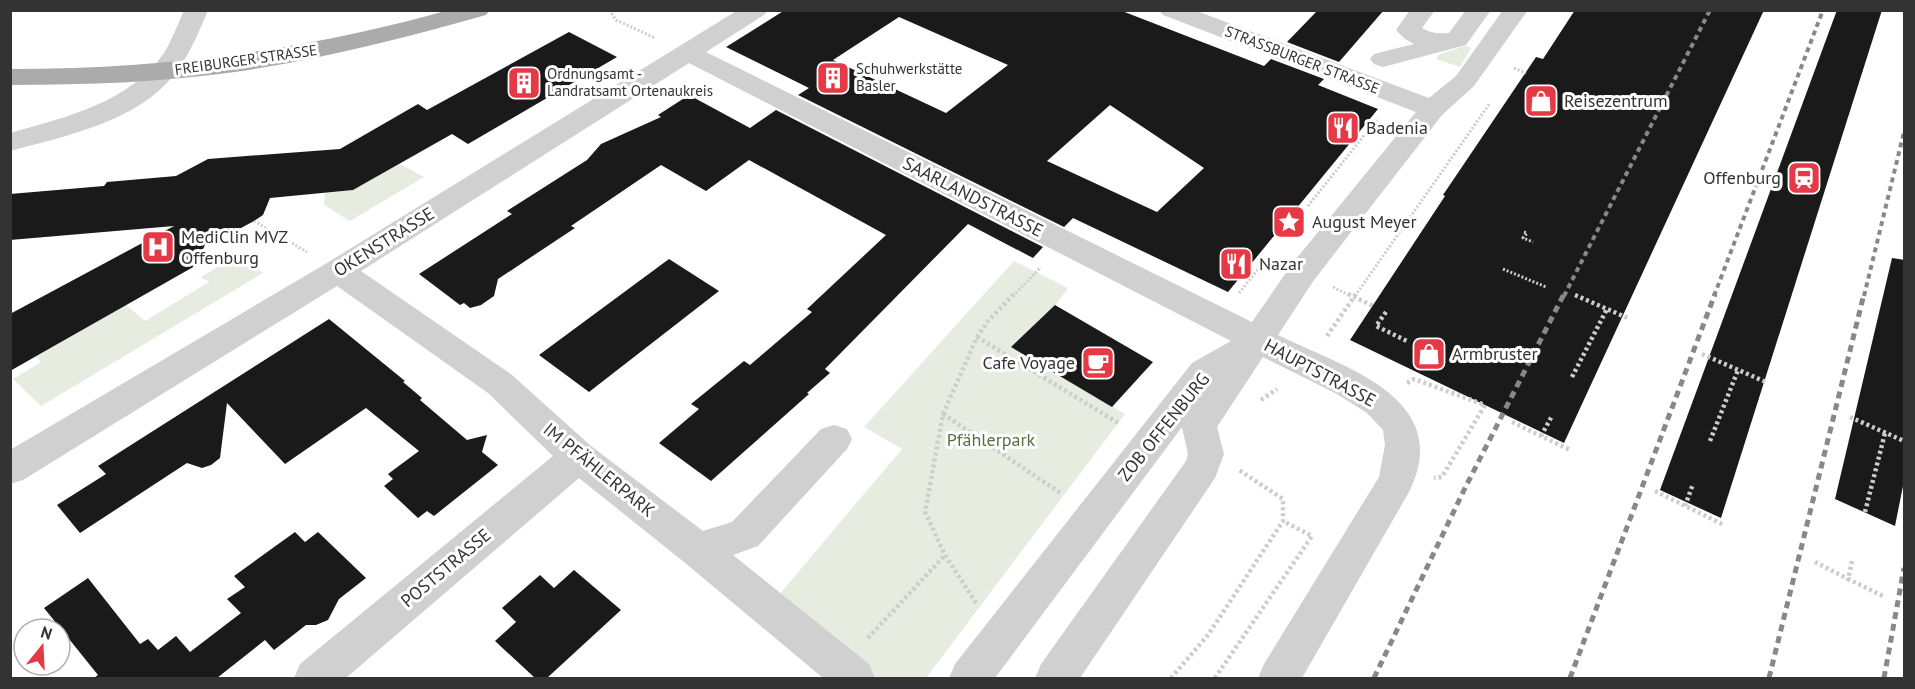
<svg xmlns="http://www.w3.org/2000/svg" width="1915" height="689" viewBox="0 0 1915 689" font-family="'PT Sans',sans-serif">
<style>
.green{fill:#e6ecdf}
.building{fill:#1a1a1a;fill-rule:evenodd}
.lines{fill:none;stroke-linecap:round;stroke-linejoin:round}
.path-far1{stroke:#cdcdcd;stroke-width:3;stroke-dasharray:2 2;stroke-linecap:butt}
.path{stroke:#cdcdcd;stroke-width:4.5;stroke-dasharray:3 3;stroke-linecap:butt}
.minor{fill:#d0d0d0;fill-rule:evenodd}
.major{fill:#ababab;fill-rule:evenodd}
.rail-far1{stroke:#888;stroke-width:4;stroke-dasharray:5 4;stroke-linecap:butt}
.rail{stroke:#888;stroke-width:5;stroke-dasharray:7 5;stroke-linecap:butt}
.labels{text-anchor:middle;stroke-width:6;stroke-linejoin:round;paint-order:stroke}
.far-street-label{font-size:15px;fill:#333;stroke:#fff}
.far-poi-label{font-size:15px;fill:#333;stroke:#fff;text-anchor:start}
.poi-label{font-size:18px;fill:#333;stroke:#fff;text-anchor:start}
.street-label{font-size:18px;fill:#333;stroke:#fff}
.park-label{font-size:18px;fill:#56703f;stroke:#fff}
</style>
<rect width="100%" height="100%" fill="#fff"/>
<g class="green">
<path d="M 1465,46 L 1471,48 L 1460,67 L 1436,59 L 1440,54 Z"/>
<path d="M 400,164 L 424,177 L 350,221 L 324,205 L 325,193 L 353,190 Z"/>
<path d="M 238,255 L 263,273 L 41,406 L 13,379 L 41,362 L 36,357 L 126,305 L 145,321 L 209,282 L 201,277 Z"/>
<path d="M 1014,261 L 1068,288 L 1055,306 L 1012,347 L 1125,414 L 926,678 L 863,678 L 773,602 L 902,449 L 864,427 Z"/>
</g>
<g class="building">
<path d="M 785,10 L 1122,11 L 1264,66 L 1271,59 L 1324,79 L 1318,85 L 1378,109 L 1228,292 L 1073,218 L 1064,227 L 798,95 L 809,88 L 726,47 ZM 899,17 L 1008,65 L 946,113 L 833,60 ZM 1110,105 L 1204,168 L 1157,212 L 1047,161 Z"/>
<path d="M 1318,10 L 1384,10 L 1339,62 L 1287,42 Z"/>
<path d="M 1575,10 L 1764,10 L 1564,443 L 1350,340 L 1445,196 L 1443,195 L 1530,66 L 1536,57 L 1543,59 Z"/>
<path d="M 1837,10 L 1882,10 L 1721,518 L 1660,490 Z"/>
<path d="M 569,32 L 617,57 L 468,144 L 452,134 L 353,190 L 270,198 L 263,215 L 254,221 L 241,228 L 212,230 L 195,266 L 10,371 L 10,314 L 174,226 L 10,240 L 10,194 L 104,186 L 107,182 L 176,176 L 208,159 L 340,149 L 418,104 L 427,110 Z"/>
<path d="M 689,95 L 750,128 L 776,110 L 1043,247 L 1033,258 L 968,224 L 825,369 L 830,373 L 807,393 L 809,394 L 711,481 L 659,443 L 699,409 L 691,404 L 744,361 L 750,365 L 812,312 L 807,309 L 886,235 L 749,160 L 706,191 L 661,165 L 571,226 L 575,228 L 498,279 L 494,296 L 481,305 L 470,308 L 464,303 L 460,305 L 419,274 L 512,214 L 507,211 L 587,160 L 601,144 L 661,117 L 658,115 Z"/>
<path d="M 1892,258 L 1905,260 L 1905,476 L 1895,526 L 1835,499 Z"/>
<path d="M 669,259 L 719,291 L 589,392 L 539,355 Z"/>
<path d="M 1055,305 L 1153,362 L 1112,407 L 1011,347 Z"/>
<path d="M 329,319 L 405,381 L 403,382 L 422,398 L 420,400 L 467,440 L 487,435 L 482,452 L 498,465 L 434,516 L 427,511 L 418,518 L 384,486 L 393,479 L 388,474 L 419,451 L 366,408 L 285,464 L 227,403 L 220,458 L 211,465 L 202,468 L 187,463 L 80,533 L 57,505 L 106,474 L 98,466 Z"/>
<path d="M 295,532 L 305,542 L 318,532 L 366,578 L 339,599 L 328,620 L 316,625 L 306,625 L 274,650 L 265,640 L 217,678 L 94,678 L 98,675 L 44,608 L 88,578 L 140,644 L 148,639 L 158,650 L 176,636 L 190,652 L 241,613 L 227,599 L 245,587 L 234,576 Z"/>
<path d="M 574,570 L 621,610 L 547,678 L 535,678 L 495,641 L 516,622 L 502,608 L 540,575 L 554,588 Z"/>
</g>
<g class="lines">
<g class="path-far1">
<path d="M 609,10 L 616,20 L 655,38"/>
<path d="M 1514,68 L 1526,73"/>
<path d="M 1308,206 L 1378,118"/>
<path d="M 254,221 L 307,252"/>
<path d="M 1524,232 L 1527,233 L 1523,238 L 1533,242"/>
<path d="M 1503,269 L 1546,287"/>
<path d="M 1333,287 L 1351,296"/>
<path d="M 1239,293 L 1268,257"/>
<path d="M 1013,296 L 1041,267"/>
<path d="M 1355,296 L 1490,103"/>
</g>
<g class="path">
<path d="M 1348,294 L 1373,306"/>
<path d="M 1575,295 L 1630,319"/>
<path d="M 1386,312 L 1376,326 L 1407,341"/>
<path d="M 1327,336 L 1356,294"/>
<path d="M 977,337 L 1120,424"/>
<path d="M 1702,354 L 1768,383"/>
<path d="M 1572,377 L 1607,309"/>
<path d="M 1407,383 L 1414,379 L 1485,405 L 1442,477 L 1434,478"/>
<path d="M 1261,400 L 1277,389"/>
<path d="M 943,414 L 1062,494"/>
<path d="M 1850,417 L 1904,441"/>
<path d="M 1512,422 L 1570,450"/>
<path d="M 1541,436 L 1552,416"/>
<path d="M 1710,441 L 1738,370"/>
<path d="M 1655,491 L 1724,525"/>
<path d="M 1685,506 L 1693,484"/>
<path d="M 1865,512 L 1885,433"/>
<path d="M 1852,561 L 1848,579 L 1885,597"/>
<path d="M 1815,562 L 1848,579"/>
<path d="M 976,603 L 945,555 L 925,512 L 943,414 L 977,337 L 988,321 L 1014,294"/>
<path d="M 868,638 L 945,555"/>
<path d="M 1171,678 L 1208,635 L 1283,521 L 1283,499 L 1239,470"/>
<path d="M 1215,678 L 1312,536 L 1283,521"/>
</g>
<g class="minor">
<path d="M 184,10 L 208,10 C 198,34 189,56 173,76 C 136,122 65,136 10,151 L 10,133 C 66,117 129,103 164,53 C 172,40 178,24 184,10 Z"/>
<path d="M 738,10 L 768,10 L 764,15 L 706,52 L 1252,322 L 1292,264 L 1416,112 L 1163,15 L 1159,10 L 1194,10 L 1429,98 L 1456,76 L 1503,10 L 1528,10 L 1474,86 L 1442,115 L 1314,280 L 1278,335 C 1342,367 1456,397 1409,492 L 1302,678 L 1258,678 L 1264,664 L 1379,477 L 1385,445 L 1383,430 L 1367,413 L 1337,394 L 1263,357 L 1217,427 L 1224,454 L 1215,478 L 1080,678 L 1035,678 L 1041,664 L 1186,461 L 1188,454 L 1182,427 L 995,678 L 949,678 L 955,664 L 1192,363 L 1231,341 L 689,63 L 361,271 L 512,375 L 591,446 L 703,531 L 732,522 L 821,429 L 834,425 L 847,429 L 852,439 L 847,449 L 758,546 L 733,555 L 869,664 L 875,678 L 823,678 L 684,562 L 579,478 L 346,678 L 294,678 L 300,664 L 553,456 L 488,393 L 337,286 L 23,480 L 10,484 L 10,450 L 327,263 Z"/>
<path d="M 1410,10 L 1435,10 L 1422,28 C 1431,33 1439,34 1449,33 L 1466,10 L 1491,10 L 1466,45 L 1383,67 L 1374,64 L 1370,59 L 1374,54 L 1414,44 L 1405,39 L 1396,30 Z"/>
</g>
<path class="major" d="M 449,10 L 490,10 L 486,15 C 406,38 325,58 242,71 C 166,82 88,85 10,85 L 10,69 C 163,69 302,51 449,10 Z"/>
<g class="rail-far1">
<path d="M 1564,296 L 1710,10"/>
<path d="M 1714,296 L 1823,10"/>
<path d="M 1864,296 L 1904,132"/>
</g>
<g class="rail">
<path d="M 1374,678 L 1465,488 L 1564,294"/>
<path d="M 1570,678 L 1715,294"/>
<path d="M 1769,678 L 1864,294"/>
<path d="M 1884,678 L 1904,568"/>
</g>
</g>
<defs>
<symbol id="building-square" viewBox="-11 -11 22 22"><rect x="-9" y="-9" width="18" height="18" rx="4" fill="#e63946" stroke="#fff"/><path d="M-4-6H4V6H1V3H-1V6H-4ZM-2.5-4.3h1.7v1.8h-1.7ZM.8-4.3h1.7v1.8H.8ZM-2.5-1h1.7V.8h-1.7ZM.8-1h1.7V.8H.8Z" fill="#fff"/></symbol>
<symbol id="shop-square" viewBox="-11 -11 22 22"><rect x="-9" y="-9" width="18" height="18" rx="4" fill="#e63946" stroke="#fff"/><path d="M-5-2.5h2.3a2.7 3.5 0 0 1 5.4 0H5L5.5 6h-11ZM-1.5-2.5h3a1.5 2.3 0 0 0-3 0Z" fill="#fff"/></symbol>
<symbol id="restaurant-square" viewBox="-11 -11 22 22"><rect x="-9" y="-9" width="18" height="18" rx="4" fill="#e63946" stroke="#fff"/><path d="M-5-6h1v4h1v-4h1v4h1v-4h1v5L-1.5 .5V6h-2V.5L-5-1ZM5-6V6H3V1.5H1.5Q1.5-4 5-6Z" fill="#fff"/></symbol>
<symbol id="station-square" viewBox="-11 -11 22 22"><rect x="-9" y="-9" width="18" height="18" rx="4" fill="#e63946" stroke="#fff"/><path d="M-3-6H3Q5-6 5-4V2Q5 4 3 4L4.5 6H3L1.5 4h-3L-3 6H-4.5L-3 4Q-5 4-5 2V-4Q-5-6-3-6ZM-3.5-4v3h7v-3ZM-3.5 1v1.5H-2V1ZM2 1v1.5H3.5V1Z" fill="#fff"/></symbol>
<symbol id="sight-square" viewBox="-11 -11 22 22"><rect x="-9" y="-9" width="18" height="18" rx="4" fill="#e63946" stroke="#fff"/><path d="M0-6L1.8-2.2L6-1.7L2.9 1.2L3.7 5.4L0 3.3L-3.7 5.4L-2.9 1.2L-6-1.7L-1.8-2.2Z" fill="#fff"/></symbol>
<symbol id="hospital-square" viewBox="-11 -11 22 22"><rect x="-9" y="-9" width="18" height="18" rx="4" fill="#e63946" stroke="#fff"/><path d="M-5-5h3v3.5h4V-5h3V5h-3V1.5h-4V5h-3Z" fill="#fff"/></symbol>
<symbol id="cafe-square" viewBox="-11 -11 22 22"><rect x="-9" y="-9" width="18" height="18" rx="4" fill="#e63946" stroke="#fff"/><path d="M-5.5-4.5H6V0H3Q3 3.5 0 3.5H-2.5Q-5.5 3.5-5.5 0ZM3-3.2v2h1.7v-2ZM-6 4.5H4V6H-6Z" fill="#fff"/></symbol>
</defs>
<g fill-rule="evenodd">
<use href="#building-square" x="814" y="59" width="38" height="38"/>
<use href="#building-square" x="505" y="64" width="38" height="38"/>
<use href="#shop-square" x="1522" y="82" width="38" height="38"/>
<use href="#restaurant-square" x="1324" y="109" width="38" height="38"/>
<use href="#station-square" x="1785" y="159" width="38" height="38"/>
<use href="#sight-square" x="1270" y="203" width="38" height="38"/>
<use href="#hospital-square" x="139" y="228" width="38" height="38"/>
<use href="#restaurant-square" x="1217" y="245" width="38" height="38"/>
<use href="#shop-square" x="1410" y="335" width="38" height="38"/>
<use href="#cafe-square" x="1079" y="344" width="38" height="38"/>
</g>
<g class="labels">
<g class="far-street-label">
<text transform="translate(246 60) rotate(-8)" y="5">FREIBURGER STRASSE</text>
<text transform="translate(1302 60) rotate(21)" y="5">STRASSBURGER STRASSE</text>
</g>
<g class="far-poi-label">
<text x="856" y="74">Schuhwerkstätte<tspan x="856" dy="17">Basler</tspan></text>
<text x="547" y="79">Ordnungsamt -<tspan x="547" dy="17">Landratsamt Ortenaukreis</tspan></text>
</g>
<g class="poi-label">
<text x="1564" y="107">Reisezentrum</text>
<text x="1366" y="134">Badenia</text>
<text x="1781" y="184" text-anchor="end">Offenburg</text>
<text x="1312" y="228">August Meyer</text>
<text x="181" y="243">MediClin MVZ<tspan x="181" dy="21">Offenburg</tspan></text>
<text x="1259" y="270">Nazar</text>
<text x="1452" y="360">Armbruster</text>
<text x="1075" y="369" text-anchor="end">Cafe Voyage</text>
</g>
<g class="street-label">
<text transform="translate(973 197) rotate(27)" y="6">SAARLANDSTRASSE</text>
<text transform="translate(384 242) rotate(-32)" y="6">OKENSTRASSE</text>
<text transform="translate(1320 373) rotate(28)" y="6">HAUPTSTRASSE</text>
<text transform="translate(1164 427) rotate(-51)" y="6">ZOB OFFENBURG</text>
<text transform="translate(599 470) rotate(39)" y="6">IM PFÄHLERPARK</text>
<text transform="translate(446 568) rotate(-40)" y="6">POSTSTRASSE</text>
</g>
<g class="park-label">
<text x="991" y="446">Pfählerpark</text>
</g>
</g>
<rect width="1915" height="689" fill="none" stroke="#333333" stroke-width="24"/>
<g transform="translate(42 647) rotate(18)"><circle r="28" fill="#ffffff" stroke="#adadad" stroke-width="1.5"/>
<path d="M0-4.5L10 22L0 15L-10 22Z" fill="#e63946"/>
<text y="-9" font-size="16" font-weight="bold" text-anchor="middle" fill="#333333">N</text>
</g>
</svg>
